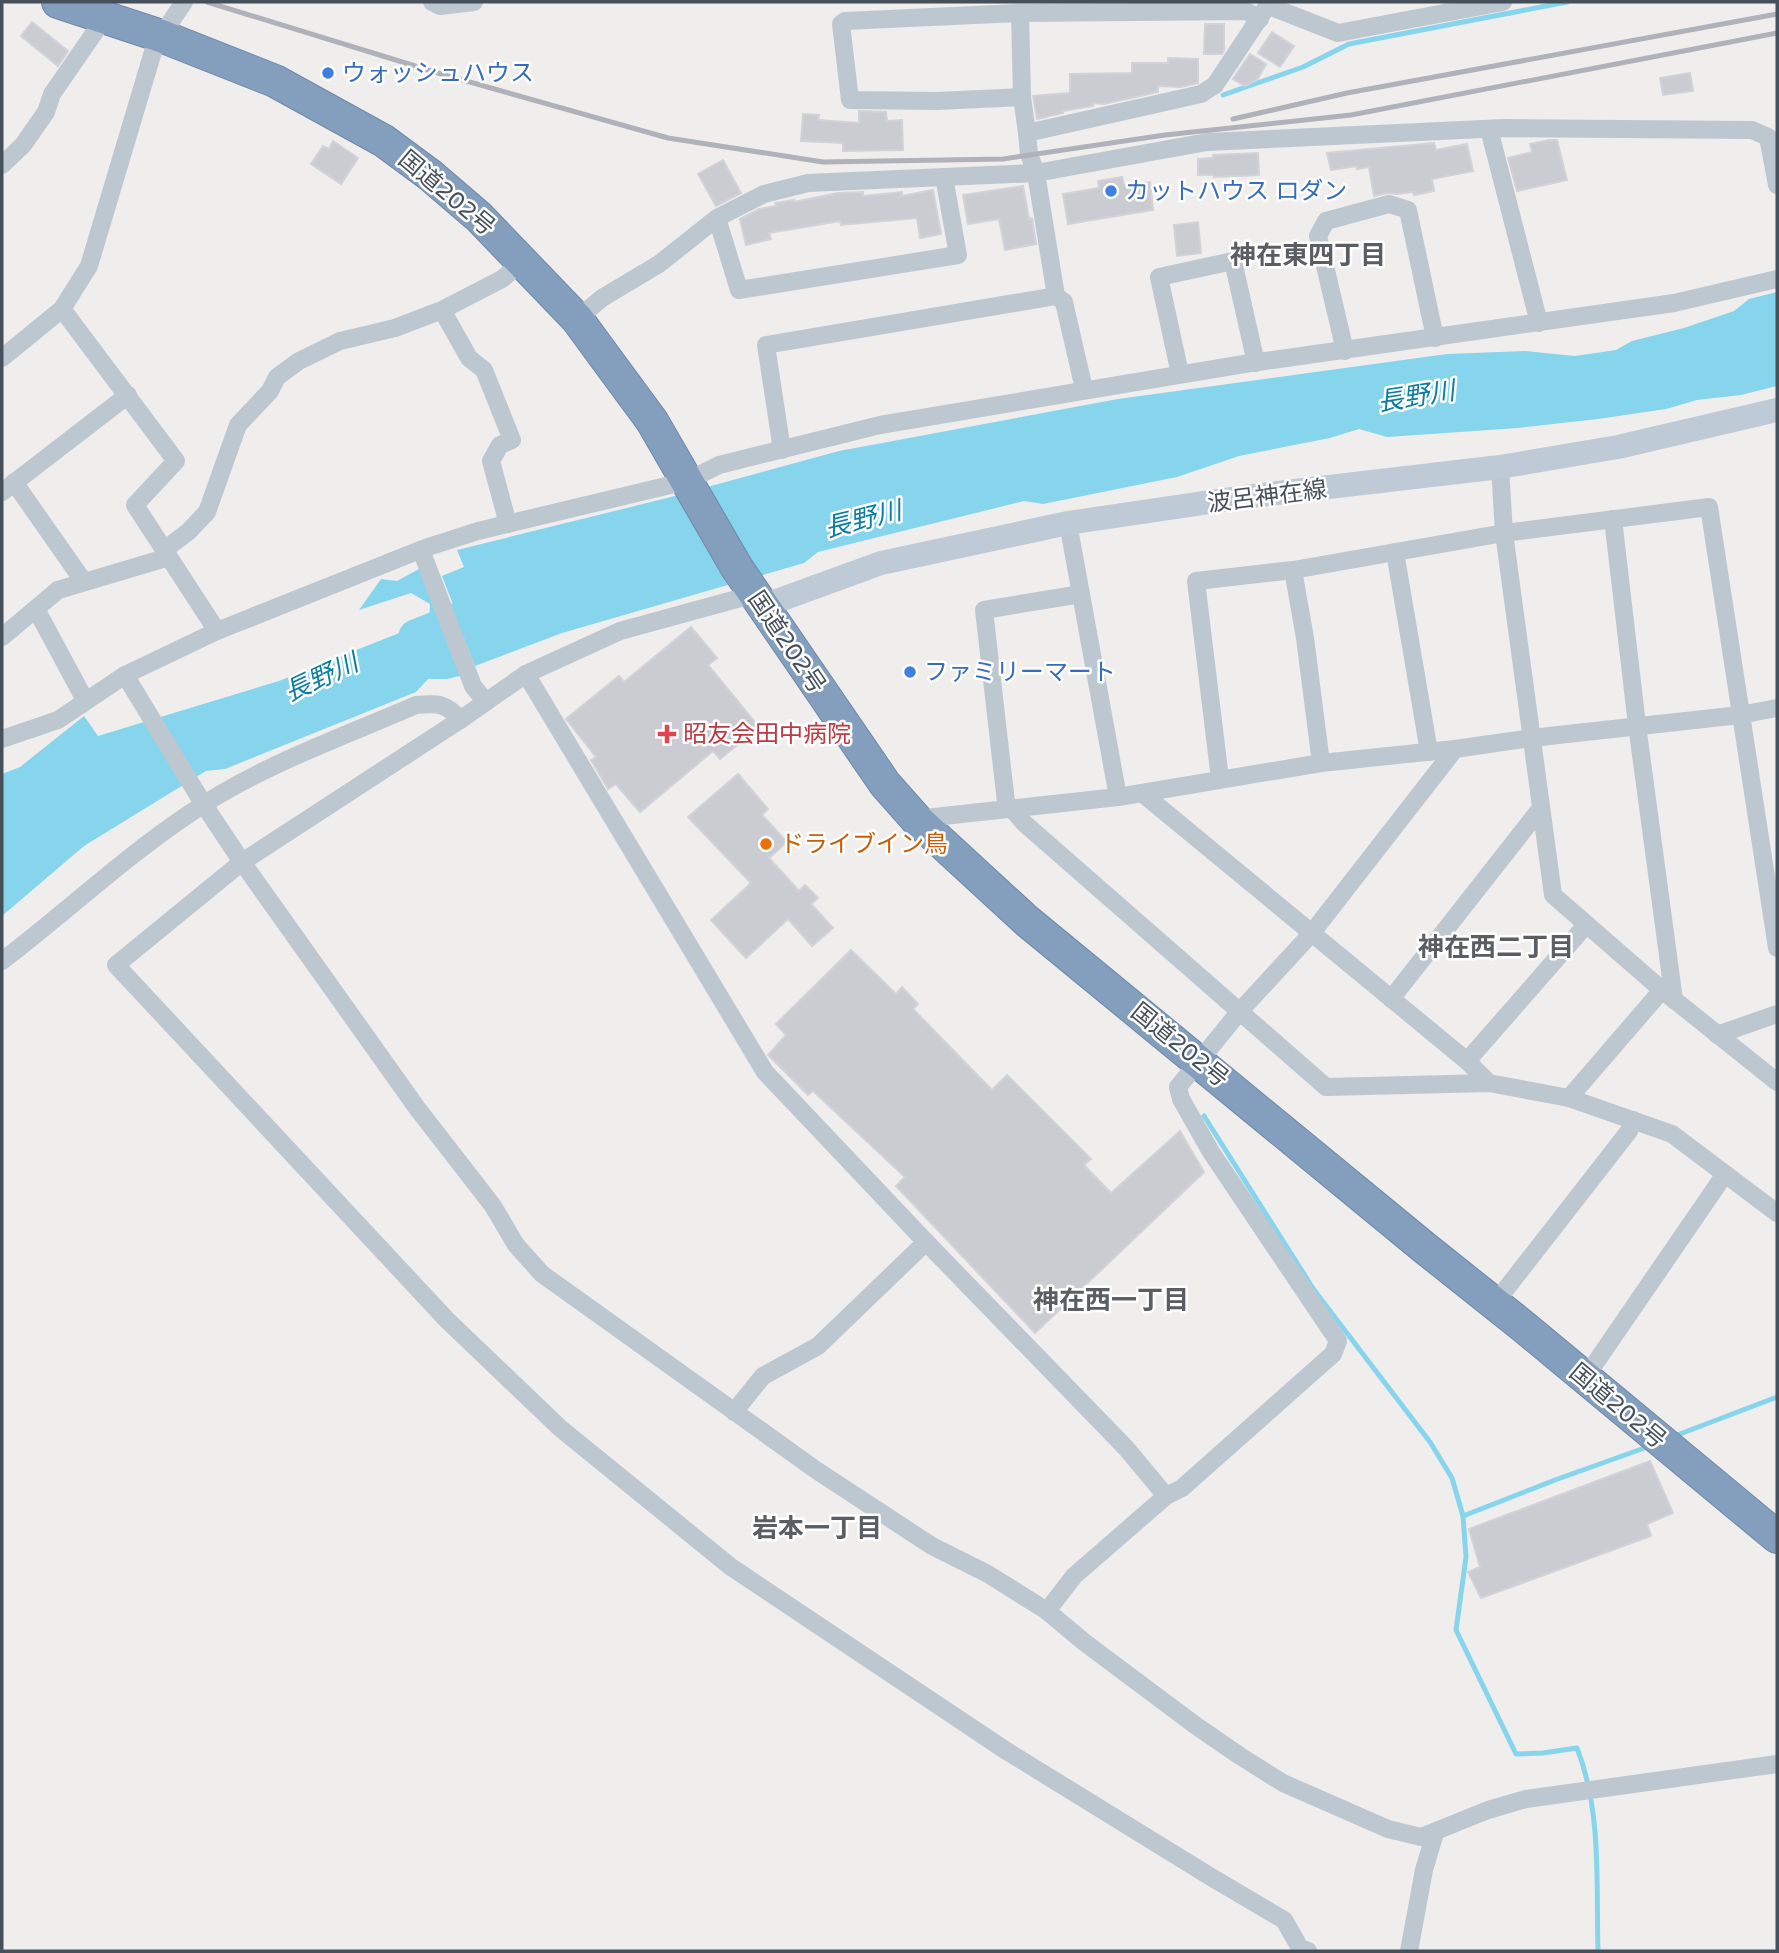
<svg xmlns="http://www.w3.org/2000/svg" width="1779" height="1953" viewBox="0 0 1779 1953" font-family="'Varela Round','Noto Sans JP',sans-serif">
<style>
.water{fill:#86d5ed}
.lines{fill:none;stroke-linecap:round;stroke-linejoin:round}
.stream{stroke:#86d5ed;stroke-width:5}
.river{stroke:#86d5ed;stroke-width:33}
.building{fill:#caccd2;stroke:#d1d3d9;stroke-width:2}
.highway-casing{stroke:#6f89a9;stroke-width:34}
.street{stroke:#bdc7d0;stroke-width:18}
.secondary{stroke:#bfcad7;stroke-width:24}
.highway{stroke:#849ebe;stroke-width:32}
.rail{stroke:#afb2b8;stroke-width:5}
.shop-dot{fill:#3f7fe0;stroke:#fff;stroke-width:2.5}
.health-dot{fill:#e0444e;stroke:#fff;stroke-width:2.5}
.food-dot{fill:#e8710a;stroke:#fff;stroke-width:2.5}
.labels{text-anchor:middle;stroke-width:5;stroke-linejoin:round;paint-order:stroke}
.shop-label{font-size:24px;fill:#366cbe;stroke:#fff;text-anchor:start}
.street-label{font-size:24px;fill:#45505b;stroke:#fff}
.health-label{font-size:24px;fill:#be3a42;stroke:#fff;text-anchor:start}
.food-label{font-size:24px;fill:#c56008;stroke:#fff;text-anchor:start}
.neighbourhood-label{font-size:26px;font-weight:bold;fill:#5a5e62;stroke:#fff}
.water-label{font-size:26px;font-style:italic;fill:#0a7da2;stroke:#fff}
</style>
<rect width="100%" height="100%" fill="#f0eded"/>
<g class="water">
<path d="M 1777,292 L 1777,386 L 1741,395 L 1697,400 L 1666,409 L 1598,419 L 1518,428 L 1387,437 L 1359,429 L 1330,438 L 1239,456 L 1177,477 L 1043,504 L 1024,501 L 818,552 L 804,563 L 562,633 L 475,666 L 462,633 L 484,624 L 476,601 L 454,607 L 442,576 L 464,567 L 457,550 L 667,498 L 839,451 L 1118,399 L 1447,354 L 1525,351 L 1575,356 L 1616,350 L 1632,341 L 1684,328 L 1734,311 L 1749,299 Z"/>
<path d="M 419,569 L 460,676 L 447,679 L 428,679 L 416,692 L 225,769 L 206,771 L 84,846 L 2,916 L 2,774 L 20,767 L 84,716 L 98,736 L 279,681 L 429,621 L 430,604 L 411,593 L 359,610 L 381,579 L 397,581 Z"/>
</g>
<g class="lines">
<g class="stream">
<path d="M 1223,95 L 1303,67 L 1349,44 L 1567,2"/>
<path d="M 1204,1116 L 1314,1290 L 1430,1442 L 1452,1478 L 1463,1516 L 1466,1557 L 1456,1630 L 1516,1754 L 1543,1753 L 1577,1748 C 1602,1812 1596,1883 1598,1951"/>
<path d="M 1672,1437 L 1777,1397"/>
<path d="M 1463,1516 L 1555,1480 L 1650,1446"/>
</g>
<path class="river" d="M 415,636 L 521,594"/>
</g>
<g class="building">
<path d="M 32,22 L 68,51 L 58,66 L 21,36 Z"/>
<path d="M 1205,24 L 1224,24 L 1224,51 L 1222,54 L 1204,54 Z"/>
<path d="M 1272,32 L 1294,46 L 1280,67 L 1258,53 Z"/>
<path d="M 1250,54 L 1266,64 L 1257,80 L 1245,86 L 1233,79 Z"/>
<path d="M 1168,58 L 1198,59 L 1198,83 L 1181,87 L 1158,86 L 1158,92 L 1104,104 L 1093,103 L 1093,106 L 1063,111 L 1063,113 L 1037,119 L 1033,96 L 1070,93 L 1070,74 L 1132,73 L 1132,63 L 1168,63 Z"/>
<path d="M 1690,73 L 1693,91 L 1663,95 L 1660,78 Z"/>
<path d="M 859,111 L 886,112 L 887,121 L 902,120 L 903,150 L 843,151 L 843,143 L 801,141 L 803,114 L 819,115 L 818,120 L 859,123 Z"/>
<path d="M 1549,140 L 1557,140 L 1567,180 L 1517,191 L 1508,158 L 1532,152 L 1530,144 Z"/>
<path d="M 333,141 L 358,158 L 341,184 L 311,164 L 323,146 L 329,149 Z"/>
<path d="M 1434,143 L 1436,150 L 1467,144 L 1473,171 L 1432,179 L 1434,191 L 1414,195 L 1413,192 L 1397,194 L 1387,193 L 1374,196 L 1369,167 L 1357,169 L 1357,166 L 1331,170 L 1327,153 Z"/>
<path d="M 1258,153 L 1259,175 L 1214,177 L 1214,175 L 1198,175 L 1198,159 L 1213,158 L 1213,155 Z"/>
<path d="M 723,160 L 741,193 L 716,206 L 698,174 Z"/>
<path d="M 1122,177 L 1124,185 L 1150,182 L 1153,210 L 1068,224 L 1063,194 L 1099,188 L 1098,181 Z"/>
<path d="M 1023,186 L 1029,219 L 1032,218 L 1036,244 L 1005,250 L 999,219 L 968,224 L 963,195 Z"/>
<path d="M 933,190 L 941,234 L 920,238 L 917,218 L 841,225 L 840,221 L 769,233 L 771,239 L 746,245 L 740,219 L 759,209 L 776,206 L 775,203 L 794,200 L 794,202 L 838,193 L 863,192 L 863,196 L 902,192 L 902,196 Z"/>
<path d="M 1198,222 L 1201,253 L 1177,256 L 1174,225 Z"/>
<path d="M 691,627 L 717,658 L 708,665 L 759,727 L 720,759 L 713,751 L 640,812 L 616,784 L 608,789 L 591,760 L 596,757 L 566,719 L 619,676 L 624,682 Z"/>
<path d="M 738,774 L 768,809 L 762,815 L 787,842 L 769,858 L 799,891 L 805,885 L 818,898 L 811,904 L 833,928 L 812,946 L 788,919 L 746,958 L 711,920 L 751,883 L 688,817 Z"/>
<path d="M 851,950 L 896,994 L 902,987 L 918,1004 L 913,1009 L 992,1090 L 1007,1075 L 1091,1159 L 1084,1165 L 1111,1193 L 1180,1131 L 1204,1172 L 1035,1333 L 896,1186 L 905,1177 L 813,1091 L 808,1095 L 768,1055 L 786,1035 L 776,1024 Z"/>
<path d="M 1650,1461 L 1673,1513 L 1647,1524 L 1651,1536 L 1481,1598 L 1468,1572 L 1480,1567 L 1469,1529 Z"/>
</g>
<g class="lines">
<defs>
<path id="highway" d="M 58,2 L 161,36 L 275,81 L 384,141 L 430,175 L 479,217 L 577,319 L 610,364 L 652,421 L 737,568 L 885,784 L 916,819 L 1027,921 L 1426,1249 L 1524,1327 L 1777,1537"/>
</defs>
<use href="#highway" class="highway-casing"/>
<g class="street">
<path d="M 432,2 L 440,6 L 474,2"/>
<path d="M 1269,6 L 1338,33 L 1503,2"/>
<path d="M 1020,13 L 1022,97 L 1027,133"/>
<path d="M 1022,97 L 937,101 L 850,100 L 841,24 L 845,21 L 1020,13 L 1246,11 L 1260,19"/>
<path d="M 1489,129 L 1539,323"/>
<path d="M 2,165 L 23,145 L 46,112 L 52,94 L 99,26 L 102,17"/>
<path d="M 717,218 L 739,290 L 958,255 L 944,177"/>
<path d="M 62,309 L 176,461 L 135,505 L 217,631"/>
<path d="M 442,310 L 469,358 L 484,370 L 512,440 L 500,445 L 491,461 L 508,524"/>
<path d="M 577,319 L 602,298 L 659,264 L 717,218 L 764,194 L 808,183 L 1036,173 L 1207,142 L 1504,128 L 1752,130 L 1768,137 L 1777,185"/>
<path d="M 1345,351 L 1318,236 L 1326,221 L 1389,204 L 1408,210 L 1435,338"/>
<path d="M 2,358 L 62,309 L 89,266 L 155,45 L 184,2"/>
<path d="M 1180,374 L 1159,277 L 1233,261 L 1256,363"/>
<path d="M 1084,389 L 1064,302 L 1056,296 L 1036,173 L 1029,154 L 1027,133 L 1201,94 L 1215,85 L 1270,2"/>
<path d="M 782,450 L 766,345 L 1056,296"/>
<path d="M 1500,467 L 1504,533 L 1553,895 L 1662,990 L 1777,1082"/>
<path d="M 14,482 L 84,582"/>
<path d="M 2,492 L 128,395"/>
<path d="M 1613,519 L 1637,725 L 1674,1000"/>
<path d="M 1068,523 L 1118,797"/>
<path d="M 164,550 L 188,532 L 207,512 L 238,425 L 270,391 L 277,377 L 299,361 L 340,341 L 395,328 L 442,310 L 502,279 L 523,261"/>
<path d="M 421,550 L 473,686 L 486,702"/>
<path d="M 1395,552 L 1429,752"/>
<path d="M 1293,570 L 1305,638 L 1321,763"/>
<path d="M 755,594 L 620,631 L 526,674 L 460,720 L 242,862 L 116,965 L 447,1320 L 560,1428 L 731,1567 L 1005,1750 L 1211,1877 L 1284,1920 L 1300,1948 L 1308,1951"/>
<path d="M 1081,594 L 984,610 L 1006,802 L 1024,823 L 1326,1087 L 1489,1083 L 1569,1098 L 1672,1134 L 1777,1213"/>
<path d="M 36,609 L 85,700"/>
<path d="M 2,637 L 58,590 L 169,557"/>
<path d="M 526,674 L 765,1072 L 926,1242 L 1126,1448 L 1166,1496 L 1074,1576 L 1047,1611"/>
<path d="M 125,675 L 204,805 L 242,862 L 417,1108 L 493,1206 L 516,1245 L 542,1274 L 816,1470 L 932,1546 L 988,1574 L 1047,1611 L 1084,1642 L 1195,1725 L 1240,1756 L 1283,1783 L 1388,1829 L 1421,1837 L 1488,1810 L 1526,1799 L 1777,1764"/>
<path d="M 2,739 L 58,720 L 125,675 L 217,631 L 425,548 L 478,531 L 687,481 L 719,465 L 880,425 L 1244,364 L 1674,303 L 1777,279"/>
<path d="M 1220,779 L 1196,581 L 1293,570 L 1504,533 L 1709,507 L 1777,948"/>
<path d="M 1142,793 L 1467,1061 L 1489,1083"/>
<path d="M 916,819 L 1118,797 L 1321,763 L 1455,749"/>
<path d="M 2,961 C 64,914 121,860 186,816 C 256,767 338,739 416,705 C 437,703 447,703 460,720"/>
<path d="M 1391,999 L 1541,808"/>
<path d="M 1717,1035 L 1777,1014"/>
<path d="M 1467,1061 L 1586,925"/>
<path d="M 1569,1098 L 1662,990"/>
<path d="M 1495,1303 L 1629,1131 L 1633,1120"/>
<path d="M 1585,1378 L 1725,1174"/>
<path d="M 734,1412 L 763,1376 L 818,1346 L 926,1242"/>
<path d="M 1166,1496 L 1182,1488 L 1333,1354 L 1338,1341 L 1211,1152 L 1181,1099 L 1178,1087 L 1240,1011 L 1311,934 L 1455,749 L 1531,738 L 1740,715 L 1777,708"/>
<path d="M 1409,1951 L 1424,1870 L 1435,1833"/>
</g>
<path class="secondary" d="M 763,606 L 881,563 L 1068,523 L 1244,497 L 1500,467 L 1618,447 L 1777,410"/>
<use href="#highway" class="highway"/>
<g class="rail">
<path d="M 207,2 L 438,73 L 668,138 L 823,162 L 1003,159 L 1165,135 L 1351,115 L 1777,33"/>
<path d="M 1233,119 L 1347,93 L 1777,14"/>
</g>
</g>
<g class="shop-dot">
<circle cx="328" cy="73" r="7"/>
<circle cx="1111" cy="191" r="7"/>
<circle cx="910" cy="672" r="7"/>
</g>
<path class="health-dot" d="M663.5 723.5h7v7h7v7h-7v7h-7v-7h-7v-7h7z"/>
<circle class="food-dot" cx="766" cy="844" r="7"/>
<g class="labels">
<g class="shop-label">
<text x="342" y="81">ウォッシュハウス</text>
<text x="1125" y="199">カットハウス ロダン</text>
<text x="924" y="680">ファミリーマート</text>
</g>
<g class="street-label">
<text transform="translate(447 193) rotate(40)" y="8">国道202号</text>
<text transform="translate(1267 496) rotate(-7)" y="8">波呂神在線</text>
<text transform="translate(787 642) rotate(56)" y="8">国道202号</text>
<text transform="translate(1180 1045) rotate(39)" y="8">国道202号</text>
<text transform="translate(1618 1406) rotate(40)" y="8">国道202号</text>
</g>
<g class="health-label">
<text x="683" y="742">昭友会田中病院</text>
</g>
<g class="food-label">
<text x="780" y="852">ドライブイン鳥</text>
</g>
<g class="neighbourhood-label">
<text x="1308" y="264">神在東四丁目</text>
<text x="1496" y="956">神在西二丁目</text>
<text x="1111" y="1309">神在西一丁目</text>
<text x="817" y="1537">岩本一丁目</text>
</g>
<g class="water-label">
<text transform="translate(1416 396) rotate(-9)" y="9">長野川</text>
<text transform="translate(863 519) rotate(-14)" y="9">長野川</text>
<text transform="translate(321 677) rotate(-25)" y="9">長野川</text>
</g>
</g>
<rect width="1779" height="1953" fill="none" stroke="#45505b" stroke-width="7"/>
</svg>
